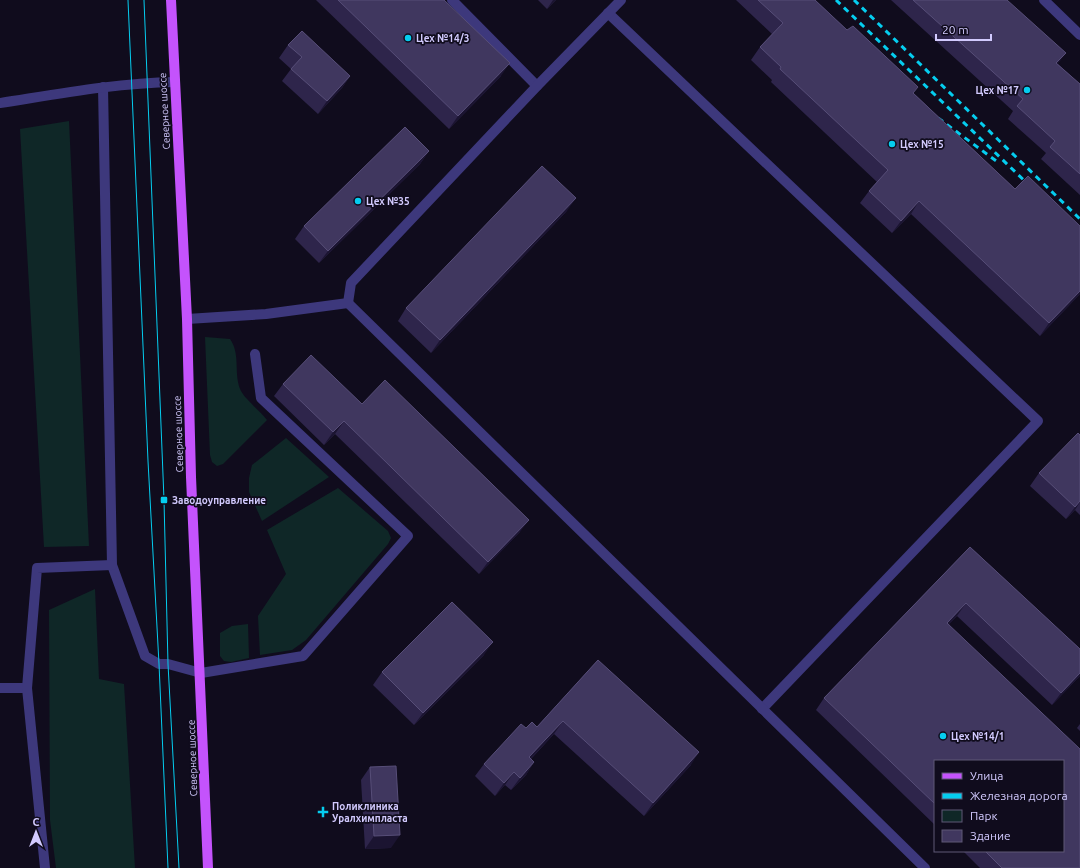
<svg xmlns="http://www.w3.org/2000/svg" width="1080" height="868" viewBox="0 0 1080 868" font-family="Ubuntu,sans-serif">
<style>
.green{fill:#0f2727}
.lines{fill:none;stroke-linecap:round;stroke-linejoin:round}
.minor{stroke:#3d387c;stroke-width:10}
.major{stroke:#c453fc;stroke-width:10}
.tram{stroke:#05cdef;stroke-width:1}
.rail{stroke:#05cdef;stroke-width:3;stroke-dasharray:6 5;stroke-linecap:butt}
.wall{fill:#2e254b}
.shaded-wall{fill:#1b1431}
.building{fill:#40375f;stroke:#574e78}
.poi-dot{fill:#05cdef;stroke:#100c1d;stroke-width:1.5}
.labels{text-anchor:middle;stroke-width:3.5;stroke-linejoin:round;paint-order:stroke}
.poi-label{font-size:10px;font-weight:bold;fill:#d2cafe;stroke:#100c1d;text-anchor:start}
.street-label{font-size:10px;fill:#d2cafe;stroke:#100c1d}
</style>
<rect width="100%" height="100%" fill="#100c1d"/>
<g class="green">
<path d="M 69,121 L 89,546 L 44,547 L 20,129 Z"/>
<path d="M 205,337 L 230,339 C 241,354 233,375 241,391 C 245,399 261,412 267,420 L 223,464 L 217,466 L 212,462 L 210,455 Z"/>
<path d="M 286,438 L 329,477 L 262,521 L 249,492 L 249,478 L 252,465 Z"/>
<path d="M 338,488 L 388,531 L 391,538 L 388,544 L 306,640 L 292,650 L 260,655 L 258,616 L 286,574 L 267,530 Z"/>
<path d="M 95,589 L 99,679 L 124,684 L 135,868 L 56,868 L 50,820 L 49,610 Z"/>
<path d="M 248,624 L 249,658 L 231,662 L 224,661 L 220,656 L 220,633 L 232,626 Z"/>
</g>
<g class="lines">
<g class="minor">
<path d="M 452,0 L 537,86"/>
<path d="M 1044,0 L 1080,35"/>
<path d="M 608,13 L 1038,421 L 762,709"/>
<path d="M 103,87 L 112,565 L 145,656 L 159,664 L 168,664 L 201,673 L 303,656 L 408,536 L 261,398 L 255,354"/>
<path d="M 0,103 C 58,94 116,83 175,82"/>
<path d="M 348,303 L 925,868"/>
<path d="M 187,319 L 266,314 L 348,303 L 351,283 L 537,86 L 621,0"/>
<path d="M 0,688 L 27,688"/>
<path d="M 45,868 L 27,688 L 37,568 L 112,565"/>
</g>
<path class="major" d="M 171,0 L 187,319 L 191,477 L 208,868"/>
<g class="tram">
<path d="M 128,0 L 148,461 L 159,664 L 168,868"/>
<path d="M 144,0 L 164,500 L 168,664 L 179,868"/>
</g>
<g class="rail">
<path d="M 836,0 L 1032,188"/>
<path d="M 854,0 L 1080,219"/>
<path d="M 938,118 L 999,163"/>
</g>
</g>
<g class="wall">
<path d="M 316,0 L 444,0 L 501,76 L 449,129 Z"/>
<path d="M 538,0 L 556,0 L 547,9 Z"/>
<path d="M 736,0 L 815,0 L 1015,189 L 1080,226 L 1080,294 L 1040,336 L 911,214 L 892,233 L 860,203 L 869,191 L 877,182 L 771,82 L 772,80 L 751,60 L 760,47 L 772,34 Z"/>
<path d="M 891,0 L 1007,0 L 1058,64 L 1080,84 L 1080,195 L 1041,159 L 1046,153 L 1008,119 L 1013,111 Z"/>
<path d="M 288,45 L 350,76 L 342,88 L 318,114 L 282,81 L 291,69 L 279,58 Z"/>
<path d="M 429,151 L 420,164 L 319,263 L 295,239 L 304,226 Z"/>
<path d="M 567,211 L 431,353 L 398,321 L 406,308 Z"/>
<path d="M 283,384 L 362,404 L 520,532 L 479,574 L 335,434 L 324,445 L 274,396 Z"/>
<path d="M 1080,435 L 1080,515 L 1075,510 L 1066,519 L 1030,486 L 1039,473 Z"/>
<path d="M 970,547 L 1080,649 L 1080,676 L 1052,705 L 957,616 L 949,624 L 1080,868 L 980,868 L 963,851 L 1063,851 L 935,761 L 935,825 L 816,710 L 824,698 Z"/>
<path d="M 484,655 L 414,725 L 373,685 L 382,672 Z"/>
<path d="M 598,660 L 691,765 L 644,816 L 554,734 L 531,759 L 534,762 L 526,775 L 511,790 L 505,785 L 495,796 L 475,776 L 484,764 L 526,728 L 537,727 Z"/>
<path d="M 1080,724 L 1080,731 L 1077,728 Z"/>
<path d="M 370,767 L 391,848 L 365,849 L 361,780 Z"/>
</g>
<g class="shaded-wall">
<path d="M 553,0 L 556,0 L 547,9 Z"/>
<path d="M 1066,53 L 1057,65 L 1056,63 Z"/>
<path d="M 510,63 L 501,76 L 449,129 L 458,116 Z"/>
<path d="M 350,76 L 342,88 L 318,114 L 327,101 Z"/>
<path d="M 429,151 L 420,164 L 319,263 L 328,251 Z"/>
<path d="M 576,198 L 567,211 L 431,353 L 440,340 Z"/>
<path d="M 919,201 L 911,214 L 892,233 L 901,221 Z"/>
<path d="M 1080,291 L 1080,294 L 1040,336 L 1049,323 Z"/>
<path d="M 344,421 L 335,434 L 324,445 L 333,432 Z"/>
<path d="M 1080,501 L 1080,502 L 1075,510 L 1066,519 L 1075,507 Z"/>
<path d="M 529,520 L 520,532 L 479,574 L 488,562 Z"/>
<path d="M 966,603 L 957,616 L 939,635 L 947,623 Z"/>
<path d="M 493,642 L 484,655 L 414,725 L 423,713 Z"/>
<path d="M 1080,673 L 1080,676 L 1052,705 L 1061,693 Z"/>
<path d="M 563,721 L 554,734 L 520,770 L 529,757 Z"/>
<path d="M 699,752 L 691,765 L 644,816 L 653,803 Z"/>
<path d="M 534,762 L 526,775 L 511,790 L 520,778 Z"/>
<path d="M 514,772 L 505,785 L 495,796 L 504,783 Z"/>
<path d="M 400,835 L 391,848 L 365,849 L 374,836 Z"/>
</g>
<g class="building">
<path d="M 338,0 L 444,0 L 510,63 L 458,116 Z"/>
<path d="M 758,0 L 815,0 L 847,30 L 853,26 L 918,87 L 913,93 L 1015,189 L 1028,176 L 1080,226 L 1080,291 L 1049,323 L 919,201 L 901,221 L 869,191 L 888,170 L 780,69 L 781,67 L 760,47 L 783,23 Z"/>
<path d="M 913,0 L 1007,0 L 1066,53 L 1056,63 L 1080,84 L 1080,174 L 1050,147 L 1055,141 L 1017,106 L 1023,99 Z"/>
<path d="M 302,31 L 350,76 L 327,101 L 291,69 L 302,57 L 288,45 Z"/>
<path d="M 405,127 L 429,151 L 328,251 L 304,226 Z"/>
<path d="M 542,166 L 576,198 L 440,340 L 406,308 Z"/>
<path d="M 311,355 L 362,404 L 385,380 L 529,520 L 488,562 L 344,421 L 333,432 L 283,384 Z"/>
<path d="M 1078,433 L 1080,435 L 1080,501 L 1075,507 L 1039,473 Z"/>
<path d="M 970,547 L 1080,649 L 1080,673 L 1061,693 L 966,603 L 947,623 L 1080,749 L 1080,868 L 1002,868 L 985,851 L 1063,851 L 1063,761 L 935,761 L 935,804 L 824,698 Z"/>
<path d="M 452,602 L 493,642 L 423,713 L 382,672 Z"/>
<path d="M 598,660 L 699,752 L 653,803 L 563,721 L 529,757 L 534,762 L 520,778 L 514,772 L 504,783 L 484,764 L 521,724 L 526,728 L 532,722 L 537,727 Z"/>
<path d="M 396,766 L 400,835 L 374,836 L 370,767 Z"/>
</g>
<g class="poi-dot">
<circle cx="408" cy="38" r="4"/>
<circle cx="1027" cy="90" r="4"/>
<circle cx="892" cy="144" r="4"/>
<circle cx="358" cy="201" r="4"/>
<rect x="160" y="496" width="8" height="8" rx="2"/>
<circle cx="943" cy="736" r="4"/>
<path d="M321 806h4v4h4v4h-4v4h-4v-4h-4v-4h4z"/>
</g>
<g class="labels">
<g class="poi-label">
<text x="416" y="42">Цех №14/3</text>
<text x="1019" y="94" text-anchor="end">Цех №17</text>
<text x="900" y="148">Цех №15</text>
<text x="366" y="205">Цех №35</text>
<text x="172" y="504">Заводоуправление</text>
<text x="951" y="740">Цех №14/1</text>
<text x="332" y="810">Поликлиника<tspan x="332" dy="12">Уралхимпласта</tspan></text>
</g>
<g class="street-label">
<text transform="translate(164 111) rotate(-93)" y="4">Северное шоссе</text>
<text transform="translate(178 434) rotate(-92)" y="4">Северное шоссе</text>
<text transform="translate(192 758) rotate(-92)" y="4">Северное шоссе</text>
</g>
</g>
<rect x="934" y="760" width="130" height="92" fill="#100c1d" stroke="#5e5877"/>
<rect x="942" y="773" width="20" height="6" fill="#c453fc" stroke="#5e5877"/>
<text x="970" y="780" font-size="12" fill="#d2cafe">Улица</text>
<rect x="942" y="793" width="20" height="6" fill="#05cdef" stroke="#5e5877"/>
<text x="970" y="800" font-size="12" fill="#d2cafe">Железная дорога</text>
<rect x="942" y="810" width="20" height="12" fill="#0f2727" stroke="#5e5877"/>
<text x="970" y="820" font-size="12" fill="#d2cafe">Парк</text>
<rect x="942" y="830" width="20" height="12" fill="#40375f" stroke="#5e5877"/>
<text x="970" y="840" font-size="12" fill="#d2cafe">Здание</text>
<g transform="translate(36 832)" stroke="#100c1d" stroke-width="3" paint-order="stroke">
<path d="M0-3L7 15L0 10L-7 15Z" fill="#d2cafe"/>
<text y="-6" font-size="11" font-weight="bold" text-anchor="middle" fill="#d2cafe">С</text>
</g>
<path d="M936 34v6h55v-6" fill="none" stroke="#d2cafe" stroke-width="2"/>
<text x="942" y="34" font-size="12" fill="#d2cafe" stroke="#100c1d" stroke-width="3" paint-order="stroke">20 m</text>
</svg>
